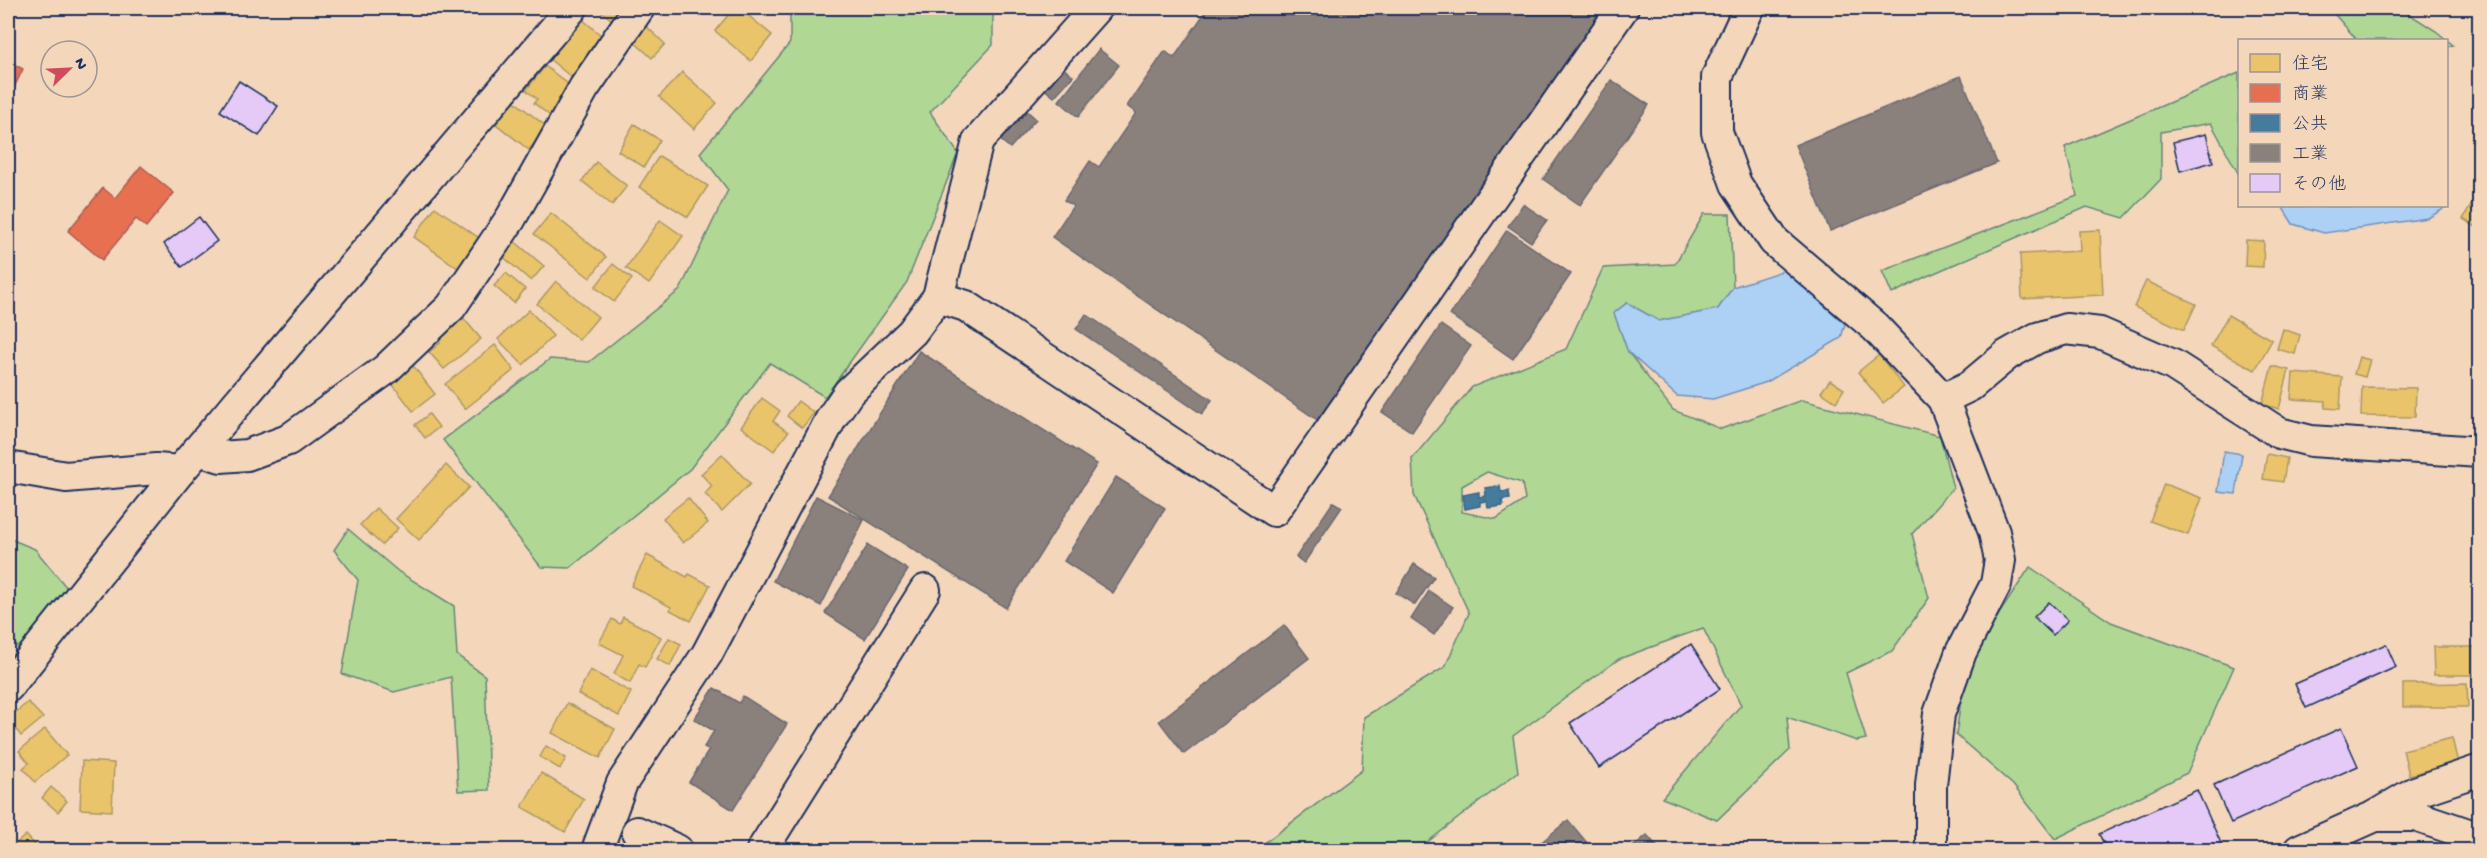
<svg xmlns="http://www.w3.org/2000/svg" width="2487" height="858" viewBox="0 0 2487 858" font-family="'Gochi Hand','Klee One',sans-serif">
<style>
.green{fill:#b0d894;stroke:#668479;stroke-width:1.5;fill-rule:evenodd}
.water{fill:#add1f5;stroke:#7390b9;stroke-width:1.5}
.homes{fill:#e9c46a;stroke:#ab9766;stroke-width:1.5}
.shops{fill:#e76f51;stroke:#aa5c55;stroke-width:1.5}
.public{fill:#457b9d;stroke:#38648a;stroke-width:1.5}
.industry{fill:#8a817c;stroke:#696873;stroke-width:1.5}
.building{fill:#e5c9f7;stroke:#1b2f5e;stroke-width:1.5}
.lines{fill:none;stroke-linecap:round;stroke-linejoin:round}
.minor-casing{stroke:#1b2f5e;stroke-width:34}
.minor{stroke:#f4d7bb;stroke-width:30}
</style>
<rect width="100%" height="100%" fill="#f4d7bb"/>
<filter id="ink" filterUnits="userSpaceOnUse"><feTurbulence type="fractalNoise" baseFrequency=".0167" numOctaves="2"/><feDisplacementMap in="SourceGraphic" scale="12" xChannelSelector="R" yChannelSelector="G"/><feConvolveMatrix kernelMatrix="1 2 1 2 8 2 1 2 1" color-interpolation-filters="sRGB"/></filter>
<g filter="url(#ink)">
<g class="green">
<path d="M 790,8 L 993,8 L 993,45 L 930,112 L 958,153 L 907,282 L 825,397 L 770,363 L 690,469 L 570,568 L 541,567 L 443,440 L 550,359 L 589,362 L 680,290 L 728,190 L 700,153 L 790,43 Z"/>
<path d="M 2329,8 L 2400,8 L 2436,31 L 2453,45 L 2447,47 L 2446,40 L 2357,40 Z"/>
<path d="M 2239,73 L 2239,175 L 2211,123 L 2161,132 L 2161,179 L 2124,218 L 2087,207 L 1925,277 L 1892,294 L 1882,271 L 2077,196 L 2065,147 Z"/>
<path d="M 1704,214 L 1730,214 L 1733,287 L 1718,309 L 1659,321 L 1627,303 L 1614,313 L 1628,352 L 1673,410 L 1721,429 L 1802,400 L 1940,436 L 1953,488 L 1912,534 L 1929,598 L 1892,651 L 1846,673 L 1866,739 L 1857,741 L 1787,717 L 1790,750 L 1717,820 L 1662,798 L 1741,705 L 1703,628 L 1619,659 L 1513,736 L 1518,772 L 1417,850 L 1255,850 L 1362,770 L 1364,717 L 1445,667 L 1469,613 L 1414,495 L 1412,459 L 1472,387 L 1566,349 L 1603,268 L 1675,264 ZM 1487,472 L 1522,483 L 1525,500 L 1496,519 L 1462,512 L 1462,486 Z"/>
<path d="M 348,529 L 399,572 L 454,606 L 457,655 L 485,676 L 489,790 L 458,791 L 451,677 L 394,692 L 342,674 L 358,580 L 334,550 Z"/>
<path d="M 8,538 L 35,549 L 67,588 L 20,649 L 8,637 Z"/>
<path d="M 2030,567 L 2111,622 L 2234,667 L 2187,773 L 2055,839 L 2013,785 L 1956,735 L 1966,664 Z"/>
</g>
<g class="water">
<path d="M 2284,206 L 2445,206 L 2442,210 L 2428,218 L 2324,233 L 2293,224 L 2283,208 Z"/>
<path d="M 1785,270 L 1845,324 L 1841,338 L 1767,382 L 1713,399 L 1677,396 L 1628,352 L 1614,313 L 1627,303 L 1659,321 L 1718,309 L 1733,287 Z"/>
<path d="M 2224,451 L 2242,454 L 2236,494 L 2218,492 Z"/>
<path d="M 2419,845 L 2436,850 L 2378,850 Z"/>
</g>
<g class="homes">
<path d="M 597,8 L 622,8 L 612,20 Z"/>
<path d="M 734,8 L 739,8 L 772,35 L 751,61 L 715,31 Z"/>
<path d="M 581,18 L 603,37 L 571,77 L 548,58 Z"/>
<path d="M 645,25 L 665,44 L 652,58 L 632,40 Z"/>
<path d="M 545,66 L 572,87 L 550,116 L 534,103 L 537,99 L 526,90 Z"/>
<path d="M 682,72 L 717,103 L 694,129 L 659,97 Z"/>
<path d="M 514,101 L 547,127 L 529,150 L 496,124 Z"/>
<path d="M 634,124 L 660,140 L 644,167 L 618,151 Z"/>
<path d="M 659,156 L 708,186 L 688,217 L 639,187 Z"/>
<path d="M 596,162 L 627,186 L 612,205 L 582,181 Z"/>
<path d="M 2476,197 L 2480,199 L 2480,220 L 2476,227 L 2463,219 Z"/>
<path d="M 435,207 L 479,238 L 458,268 L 414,237 Z"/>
<path d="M 551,213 L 606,257 L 590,278 L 534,234 Z"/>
<path d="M 660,220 L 683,236 L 649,284 L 626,268 Z"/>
<path d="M 2100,230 L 2103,295 L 2022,299 L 2020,254 L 2080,251 L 2079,231 Z"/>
<path d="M 513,240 L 544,266 L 531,281 L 501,255 Z"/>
<path d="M 2246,240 L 2264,241 L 2263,267 L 2245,266 Z"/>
<path d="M 613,264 L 632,279 L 614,302 L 595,287 Z"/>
<path d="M 506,273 L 525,289 L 514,303 L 494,286 Z"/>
<path d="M 556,281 L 598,317 L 579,340 L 537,304 Z"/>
<path d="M 2146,281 L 2196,304 L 2184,330 L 2134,307 Z"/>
<path d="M 529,310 L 553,336 L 523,365 L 498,339 Z"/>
<path d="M 460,314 L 481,339 L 444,369 L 429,352 L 440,343 L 434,335 Z"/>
<path d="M 2228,315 L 2272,340 L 2255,370 L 2211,346 Z"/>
<path d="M 2283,329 L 2300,335 L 2295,354 L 2277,349 Z"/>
<path d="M 495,345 L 514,370 L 465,409 L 445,384 Z"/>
<path d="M 1879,355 L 1904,387 L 1883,403 L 1858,372 Z"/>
<path d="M 2359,357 L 2370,360 L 2365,377 L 2354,374 Z"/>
<path d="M 411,363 L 435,394 L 413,411 L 389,380 Z"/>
<path d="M 2272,366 L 2289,370 L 2279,409 L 2262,404 Z"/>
<path d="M 2293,373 L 2342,377 L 2340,409 L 2325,408 L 2326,401 L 2291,399 Z"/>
<path d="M 1830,380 L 1844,389 L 1836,402 L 1821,392 Z"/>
<path d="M 2362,387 L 2416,388 L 2415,417 L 2361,416 Z"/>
<path d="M 762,398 L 780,411 L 773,421 L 788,432 L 774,451 L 741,427 Z"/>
<path d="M 798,401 L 814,413 L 802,428 L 787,416 Z"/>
<path d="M 429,414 L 439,427 L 425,438 L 415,425 Z"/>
<path d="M 722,454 L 750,484 L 722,512 L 705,494 L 712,486 L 701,474 Z"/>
<path d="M 2267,454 L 2287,458 L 2283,482 L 2263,479 Z"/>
<path d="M 446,465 L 469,487 L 419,540 L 396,519 Z"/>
<path d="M 2164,484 L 2202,498 L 2188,535 L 2150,521 Z"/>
<path d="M 688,498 L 708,523 L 683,543 L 663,518 Z"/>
<path d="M 376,508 L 398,528 L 382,545 L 360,525 Z"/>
<path d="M 647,555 L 687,577 L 689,574 L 710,585 L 691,621 L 670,610 L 671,607 L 631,586 Z"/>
<path d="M 623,617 L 661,637 L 645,667 L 639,664 L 630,683 L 614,674 L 623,655 L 599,643 L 612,619 L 620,624 Z"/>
<path d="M 669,638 L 681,644 L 670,666 L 657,659 Z"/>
<path d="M 2433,647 L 2478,647 L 2478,675 L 2434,675 Z"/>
<path d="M 590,670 L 631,692 L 619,716 L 578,694 Z"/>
<path d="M 2467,683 L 2468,707 L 2403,707 L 2403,684 Z"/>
<path d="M 28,702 L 43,718 L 21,736 L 8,719 Z"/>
<path d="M 567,703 L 615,729 L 600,758 L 552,733 Z"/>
<path d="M 45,729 L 67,755 L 35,782 L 23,768 L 29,763 L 19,751 Z"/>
<path d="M 2452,738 L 2458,763 L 2409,775 L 2403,750 Z"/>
<path d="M 546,746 L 566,758 L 560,769 L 540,757 Z"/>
<path d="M 82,761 L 114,763 L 112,811 L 80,809 Z"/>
<path d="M 541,773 L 584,799 L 565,832 L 522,807 Z"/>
<path d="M 51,787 L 67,801 L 58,812 L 42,798 Z"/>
<path d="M 26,835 L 40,850 L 8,850 Z"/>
<path d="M 52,842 L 59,850 L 42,850 Z"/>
</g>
<g class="shops">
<path d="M 8,61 L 23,69 L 8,100 Z"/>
<path d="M 141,166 L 174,193 L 146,227 L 136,219 L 102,260 L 68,231 L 103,188 L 115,198 Z"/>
</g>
<path class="public" d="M 1500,486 L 1501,492 L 1509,491 L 1510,499 L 1502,500 L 1503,506 L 1488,508 L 1487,501 L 1480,502 L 1480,506 L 1465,509 L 1463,495 L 1479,492 L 1479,497 L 1486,496 L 1485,488 Z"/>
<g class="industry">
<path d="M 1208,8 L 1607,8 L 1323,424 L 1052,237 L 1073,206 L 1064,200 L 1090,161 L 1099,167 L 1136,113 L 1127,106 L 1165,51 L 1174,58 Z"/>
<path d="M 1099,49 L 1119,65 L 1078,117 L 1059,101 Z"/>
<path d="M 1062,67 L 1073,76 L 1054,97 L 1043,88 Z"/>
<path d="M 1961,76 L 1997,163 L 1830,231 L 1795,145 Z"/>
<path d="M 1611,80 L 1649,105 L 1580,205 L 1543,179 Z"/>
<path d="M 1025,109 L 1036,119 L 1010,148 L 999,139 Z"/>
<path d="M 1523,204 L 1547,220 L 1531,242 L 1508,226 Z"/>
<path d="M 1507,230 L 1571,274 L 1513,359 L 1450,315 Z"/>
<path d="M 1086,314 L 1212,400 L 1202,414 L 1076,329 Z"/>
<path d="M 1441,325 L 1471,346 L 1412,432 L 1382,412 Z"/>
<path d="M 919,351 L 1097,464 L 1006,608 L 828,496 Z"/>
<path d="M 1116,477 L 1165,508 L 1113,593 L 1064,561 Z"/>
<path d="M 816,496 L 864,520 L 821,606 L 773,581 Z"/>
<path d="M 1333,502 L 1342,507 L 1304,563 L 1296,557 Z"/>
<path d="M 868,545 L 908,570 L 865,639 L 825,613 Z"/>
<path d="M 1414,564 L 1434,577 L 1415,605 L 1396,593 Z"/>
<path d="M 1429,591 L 1453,607 L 1434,635 L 1411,619 Z"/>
<path d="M 1284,625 L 1309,658 L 1184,754 L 1159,721 Z"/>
<path d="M 714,688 L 739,703 L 743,696 L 787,724 L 733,810 L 689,782 L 709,750 L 704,747 L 714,731 L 694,719 Z"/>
<path d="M 1568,820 L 1593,850 L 1532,850 Z"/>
<path d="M 1647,835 L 1660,850 L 1629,850 Z"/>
</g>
<g class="building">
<path d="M 239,81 L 278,106 L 259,136 L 220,111 Z"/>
<path d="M 2206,134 L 2213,162 L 2180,171 L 2173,142 Z"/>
<path d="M 199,217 L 217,241 L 182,267 L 164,244 Z"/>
<path d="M 2049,602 L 2068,620 L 2053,635 L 2034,617 Z"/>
<path d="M 1691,644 L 1720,689 L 1599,768 L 1570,723 Z"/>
<path d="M 2386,644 L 2396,667 L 2306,708 L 2295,684 Z"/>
<path d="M 2341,728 L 2358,766 L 2231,823 L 2214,785 Z"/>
<path d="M 2197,790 L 2224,850 L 2107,850 L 2099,834 Z"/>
</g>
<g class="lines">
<defs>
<g id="minor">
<path d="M 1749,8 L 1717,77 L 1717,132 L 1736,184 L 1774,241 L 1875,327 L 1943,399 L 1994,532 L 2000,560 L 1996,584 L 1961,652 L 1939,714 L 1931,785 L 1931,850"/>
<path d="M 938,297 L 966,306 L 1274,511 L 1623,8"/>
<path d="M 1943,399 L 1970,386 L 2007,355 L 2037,338 L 2066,329 L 2100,333 L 2173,365 L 2279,433 L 2311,441 L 2480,452"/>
<path d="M 198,450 L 221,457 L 247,455 L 288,440 L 385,370 L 451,307 L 511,218 L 584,88 L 639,8"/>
<path d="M 8,467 L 66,477 L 156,469 L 180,471"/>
<path d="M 8,687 L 180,471 L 572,8"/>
<path d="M 2375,816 L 2415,816 L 2480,838"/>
<path d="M 637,832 L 677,850"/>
<path d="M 597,850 L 622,783 L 707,654 L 832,417 L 849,392 L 912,332 L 938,297 L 978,141 L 1096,8"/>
<path d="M 762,850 L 925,590"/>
<path d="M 2299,850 L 2373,817 L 2415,792 L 2480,770"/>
</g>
</defs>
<use href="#minor" class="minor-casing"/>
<use href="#minor" class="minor"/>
</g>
</g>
<rect width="2487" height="858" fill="none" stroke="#f4d7bb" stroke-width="30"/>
<rect x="15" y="15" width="2457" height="828" fill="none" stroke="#1b2f5e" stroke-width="2" filter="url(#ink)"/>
<rect x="2238" y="39" width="210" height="168" fill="#f4d7bb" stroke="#9d9496" stroke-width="1.5"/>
<rect x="2250" y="54" width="30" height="18" fill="#e9c46a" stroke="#9d9496" stroke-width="1.5"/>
<text x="2292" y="69" font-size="18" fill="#1b2f5e">住宅</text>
<rect x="2250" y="84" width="30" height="18" fill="#e76f51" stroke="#9d9496" stroke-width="1.5"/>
<text x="2292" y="99" font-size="18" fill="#1b2f5e">商業</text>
<rect x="2250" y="114" width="30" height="18" fill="#457b9d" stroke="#9d9496" stroke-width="1.5"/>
<text x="2292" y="129" font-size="18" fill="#1b2f5e">公共</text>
<rect x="2250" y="144" width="30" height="18" fill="#8a817c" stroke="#9d9496" stroke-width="1.5"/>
<text x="2292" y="159" font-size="18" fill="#1b2f5e">工業</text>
<rect x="2250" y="174" width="30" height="18" fill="#e5c9f7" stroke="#9d9496" stroke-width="1.5"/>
<text x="2292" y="189" font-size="18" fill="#1b2f5e">その他</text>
<g transform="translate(69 69) rotate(66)"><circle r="28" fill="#f4d7bb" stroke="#9d9496" stroke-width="1.5"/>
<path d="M0-4.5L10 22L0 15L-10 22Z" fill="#d1495b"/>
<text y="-9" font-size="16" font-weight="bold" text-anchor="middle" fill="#1b2f5e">N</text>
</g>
</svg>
